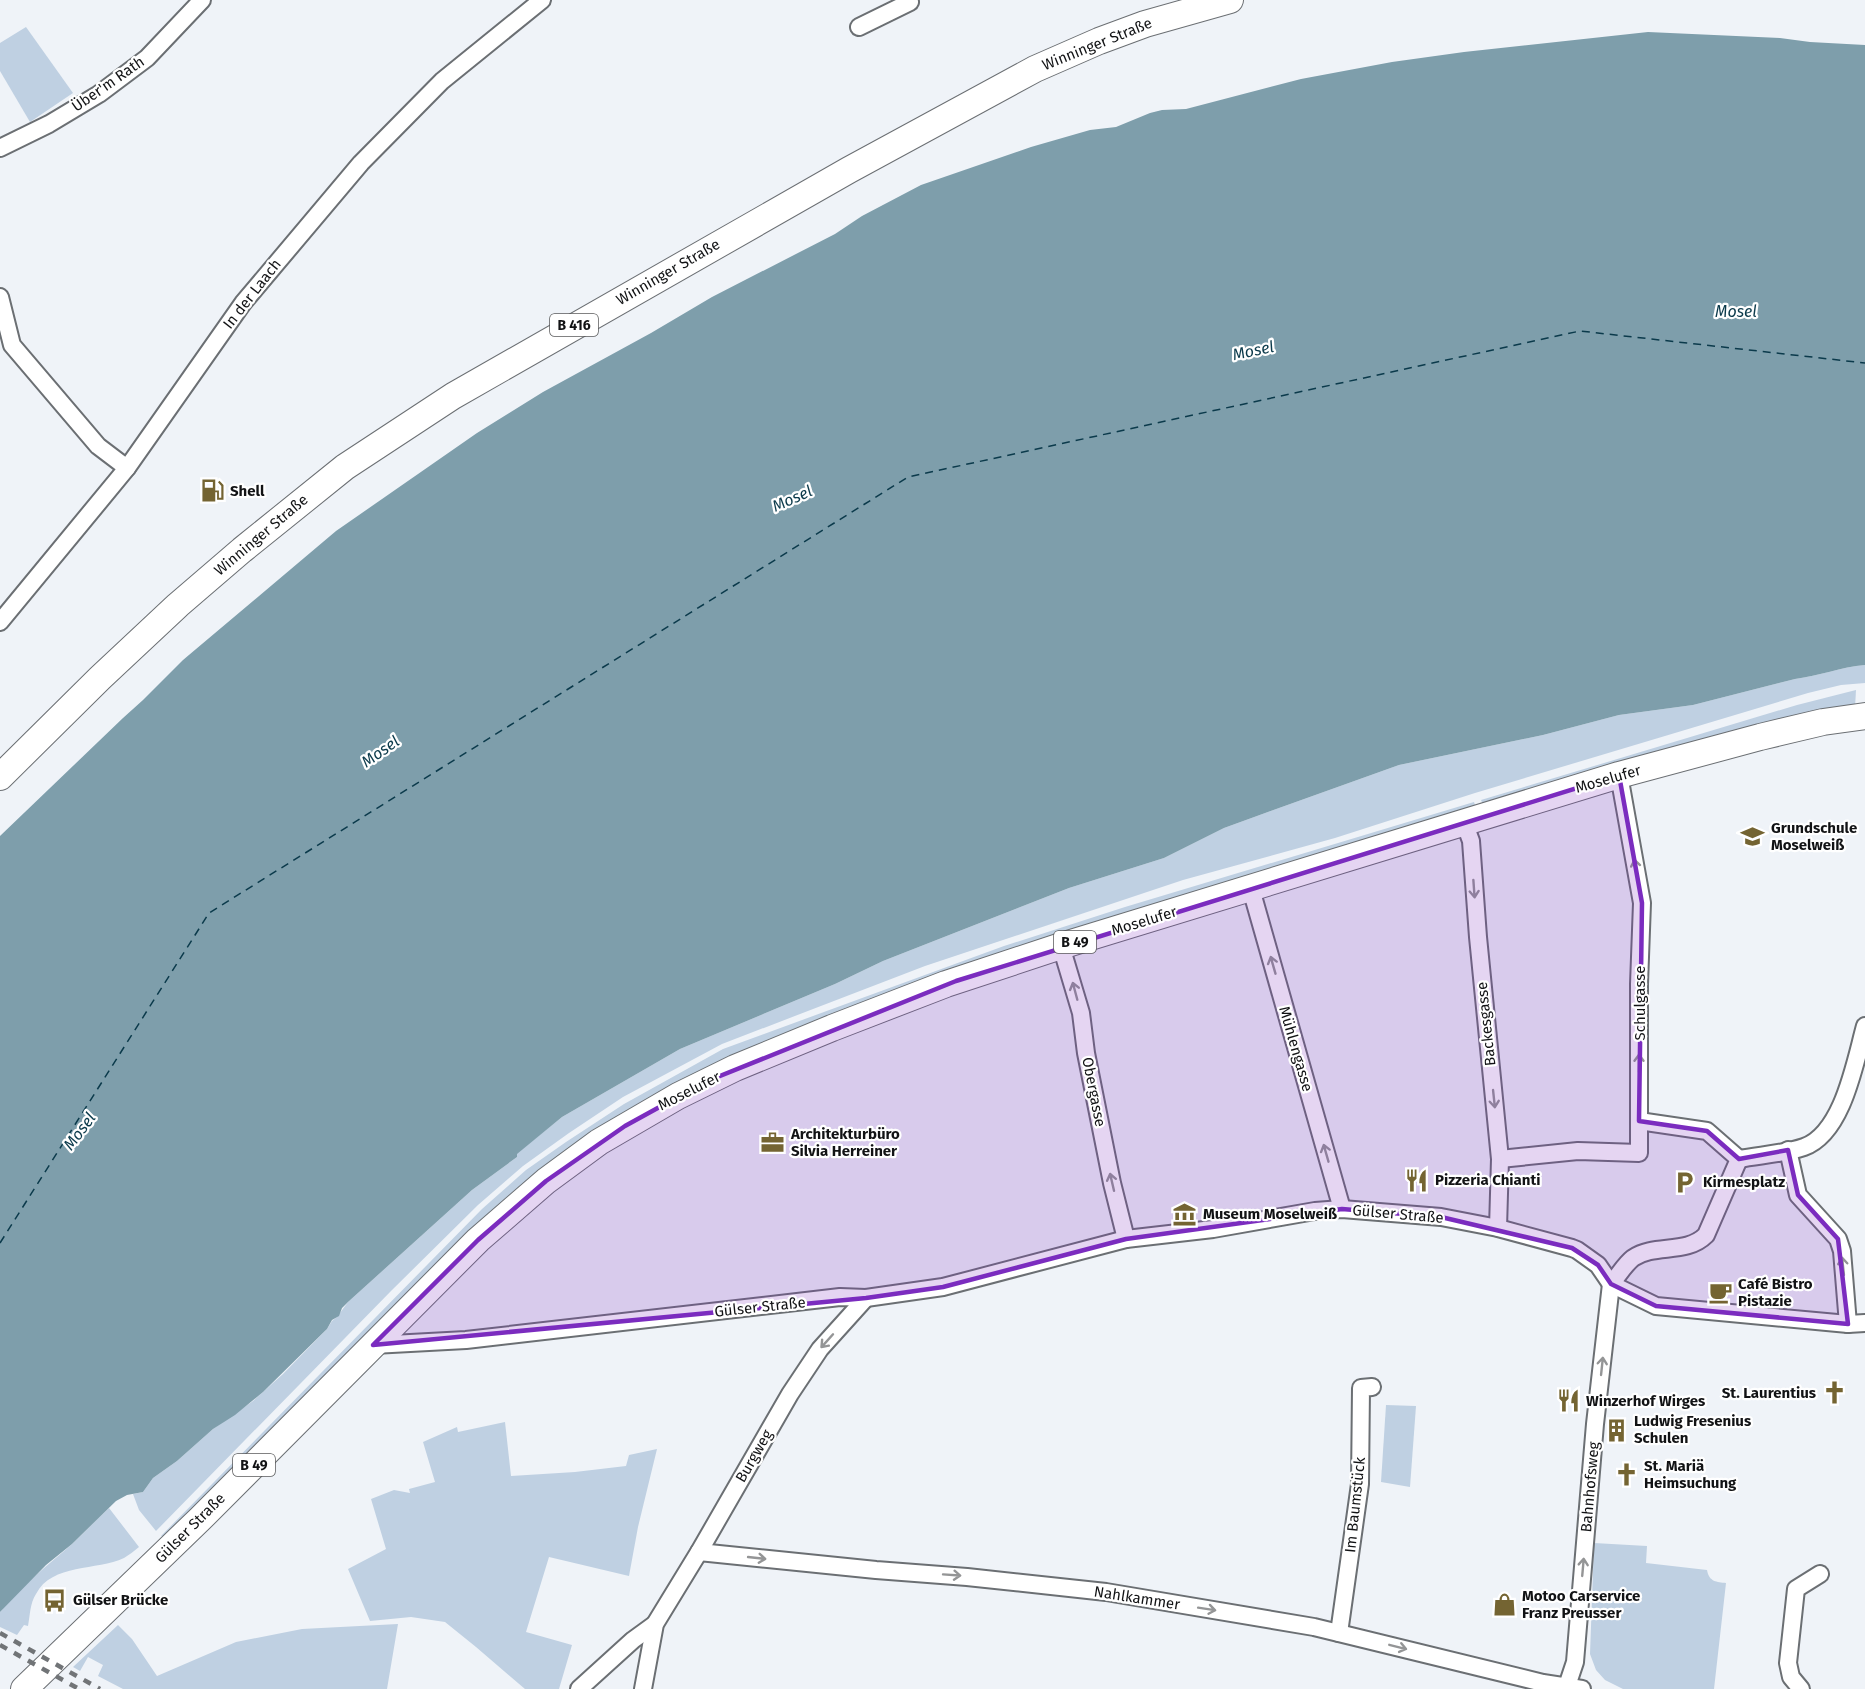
<svg xmlns="http://www.w3.org/2000/svg" width="1865" height="1689" viewBox="0 0 1865 1689" font-family="'Fira Sans',sans-serif">
<style>
.green{fill:#bfd0e2}
.water{fill:#7e9eab}
.lines{fill:none;stroke-linecap:round;stroke-linejoin:round}
.ferry{stroke:#0b3a4b;stroke-width:1.5;stroke-dasharray:8 6;stroke-linecap:butt}
.street-casing{stroke:#6b6f73;stroke-width:20}
.primary-casing{stroke:#6b6f73;stroke-width:28}
.street{stroke:#fff;stroke-width:16}
.primary{stroke:#fff;stroke-width:26}
.rail{stroke:#717477;stroke-width:4.5;stroke-dasharray:8 8;stroke-linecap:butt}
.oneway{stroke:#949596}
.marked{fill:#7b2cbf;fill-opacity:0.2;stroke:#7b2cbf;stroke-width:4.5;stroke-linejoin:round}
.labels{text-anchor:middle;stroke-width:4.5;stroke-linejoin:round;paint-order:stroke}
.shield{fill:#fff;stroke:#595a5b;stroke-width:1.5}
.shield-label{font-size:14px;font-weight:bold;fill:#121315}
.street-label{font-size:15px;fill:#121315;stroke:#fff}
.poi-label{font-size:15px;font-weight:bold;fill:#121315;stroke:#fff;text-anchor:start}
.water-label{font-size:16px;font-style:italic;fill:#0b3a4b;stroke:#fff}
</style>
<rect width="100%" height="100%" fill="#eff3f8"/>
<g class="green">
<path d="M 26,27 L 73,93 L 30,122 L 0,71 L 0,43 Z"/>
<path d="M 1865,665 L 1865,683 L 1841,685 L 1808,693 L 1475,793 L 1335,838 L 1183,880 L 925,966 L 722,1044 L 623,1097 L 569,1133 L 523,1166 L 478,1205 L 391,1291 L 156,1531 L 139,1510 L 133,1494 L 143,1492 L 153,1478 L 177,1461 L 213,1429 L 253,1401 L 283,1374 L 327,1329 L 332,1321 L 337,1317 L 348,1302 L 472,1190 L 517,1157 L 516,1154 L 562,1117 L 680,1049 L 835,984 L 883,961 L 1069,888 L 1164,858 L 1224,828 L 1257,816 L 1399,765 L 1543,735 L 1619,715 L 1693,705 L 1795,679 C 1819,676 1841,667 1865,665 Z"/>
<path d="M 1856,690 L 1855,708 L 1484,807 L 1481,800 L 1797,705 Z"/>
<path d="M 1474,802 L 1476,808 L 638,1105 L 167,1538 L 161,1536 L 482,1209 L 526,1170 L 566,1142 L 624,1104 L 723,1049 L 1004,946 L 1125,907 Z"/>
<path d="M 1386,1405 L 1416,1406 L 1410,1487 L 1381,1482 Z"/>
<path d="M 505,1422 L 511,1476 L 575,1472 L 626,1466 L 629,1455 L 657,1449 L 638,1527 L 629,1576 L 549,1557 L 526,1632 L 572,1645 L 559,1689 L 525,1689 L 476,1647 L 445,1622 L 411,1617 L 370,1621 L 348,1569 L 386,1549 L 371,1499 L 394,1490 L 410,1493 L 409,1489 L 435,1482 L 423,1442 L 457,1427 L 458,1432 Z"/>
<path d="M 109,1508 L 139,1547 C 134,1551 129,1555 124,1558 C 97,1571 52,1563 36,1594 C 30,1603 30,1615 28,1626 L 24,1625 L 17,1635 L 0,1627 L 0,1612 C 21,1586 47,1566 72,1544 C 85,1532 96,1520 109,1508 Z"/>
<path d="M 1594,1543 L 1647,1546 L 1646,1563 L 1707,1570 C 1709,1582 1717,1582 1726,1583 L 1714,1689 L 1623,1689 L 1605,1680 L 1596,1670 L 1590,1654 Z"/>
<path d="M 398,1624 L 387,1689 L 123,1689 L 98,1676 L 103,1665 L 88,1657 L 80,1671 L 73,1667 L 118,1625 L 132,1639 L 157,1676 L 236,1642 L 302,1629 Z"/>
</g>
<path class="water" d="M 1648,32 L 1780,38 L 1810,42 L 1865,45 L 1865,665 C 1841,667 1819,676 1795,679 L 1693,705 L 1619,715 L 1543,735 L 1399,765 L 1257,816 L 1224,828 L 1164,858 L 1069,888 L 883,961 L 835,984 L 680,1049 L 562,1117 L 517,1154 L 517,1157 L 472,1190 L 348,1302 L 342,1308 L 339,1316 L 332,1320 L 327,1329 L 263,1392 L 235,1415 L 213,1429 L 177,1461 L 153,1478 L 143,1492 L 127,1495 L 116,1501 L 72,1544 L 46,1565 L 0,1612 L 0,836 L 123,718 L 143,700 L 183,660 L 336,531 L 477,433 L 543,392 L 651,333 L 712,297 L 835,234 L 862,216 L 921,185 L 1031,147 L 1090,130 L 1116,127 L 1150,113 L 1162,110 L 1186,109 L 1301,79 L 1392,62 L 1464,52 Z"/>
<g class="lines">
<path class="ferry" d="M 0,1243 L 209,913 L 908,477 L 1580,331 L 1865,363"/>
<defs>
<g id="street">
<path d="M 859,27 L 910,2 L 909,0"/>
<path d="M 0,148 L 49,124 L 99,94 L 147,58 L 202,0"/>
<path d="M 0,297 L 12,345 L 98,446 L 127,468"/>
<path d="M 0,622 L 127,468 L 243,303 L 361,163 L 442,81 L 542,0"/>
<path d="M 1464,822 L 1471,841 L 1478,937 L 1500,1159 L 1498,1228"/>
<path d="M 1251,889 L 1342,1209"/>
<path d="M 1061,946 L 1081,1013 L 1086,1053 L 1112,1183 L 1126,1239"/>
<path d="M 1788,1150 L 1798,1195 L 1838,1239 L 1842,1251 L 1848,1324"/>
<path d="M 1500,1159 L 1578,1151 L 1639,1153 L 1639,984 L 1642,903 L 1619,775"/>
<path d="M 1739,1159 C 1760,1155 1784,1154 1804,1147 C 1843,1133 1855,1062 1865,1026"/>
<path d="M 1611,1284 C 1618,1276 1625,1264 1633,1258 C 1655,1243 1686,1255 1706,1235 L 1739,1159 L 1707,1131 L 1639,1121"/>
<path d="M 373,1345 L 466,1340 L 840,1297 L 866,1298 L 943,1287 L 1126,1239 L 1213,1229 L 1315,1211 L 1342,1209 L 1441,1217 L 1498,1228 L 1572,1248 L 1577,1250 L 1598,1265 L 1611,1284 L 1656,1306 L 1848,1324 L 1865,1323"/>
<path d="M 699,1552 L 876,1570 L 967,1577 L 1106,1592 L 1314,1627 L 1543,1683 L 1582,1689"/>
<path d="M 1339,1633 L 1360,1484 L 1361,1388 L 1372,1387"/>
<path d="M 579,1689 L 633,1640 L 655,1624"/>
<path d="M 643,1689 L 655,1624 L 699,1552 L 790,1394 L 820,1349 L 866,1298"/>
<path d="M 1566,1689 L 1575,1662 L 1595,1424 L 1611,1284"/>
<path d="M 1801,1689 L 1791,1677 L 1788,1663 L 1796,1589 L 1820,1574"/>
</g>
<g id="primary">
<path d="M 0,777 L 100,678 L 178,605 L 242,550 L 345,467 L 453,396 L 849,170 L 1035,69 L 1099,41 L 1145,24 L 1230,0"/>
<path d="M 24,1689 L 200,1519 L 478,1240 L 546,1181 L 599,1142 L 678,1096 L 735,1068 L 832,1028 L 946,984 L 1061,946 L 1619,775 L 1760,737 L 1823,722 L 1865,716"/>
</g>
</defs>
<use href="#street" class="street-casing"/>
<use href="#primary" class="primary-casing"/>
<use href="#street" class="street"/>
<use href="#primary" class="primary"/>
<g class="rail">
<path d="M 0,1633 L 100,1689"/>
<path d="M 0,1645 L 79,1689"/>
</g>
</g>
<defs><path id="oneway-shaft" d="M-6 0H5M1.5-3L5.5 0L1.5 3" fill="none" stroke-width="1.6" stroke-linecap="round" stroke-linejoin="round" transform="scale(1.5)"/></defs>
<g class="oneway">
<use href="#oneway-shaft" transform="translate(1636 868) rotate(-100)"/>
<use href="#oneway-shaft" transform="translate(1474 889) rotate(86)"/>
<use href="#oneway-shaft" transform="translate(1273 965) rotate(-106)"/>
<use href="#oneway-shaft" transform="translate(1075 991) rotate(-105)"/>
<use href="#oneway-shaft" transform="translate(1639 1063) rotate(-90)"/>
<use href="#oneway-shaft" transform="translate(1494 1099) rotate(84)"/>
<use href="#oneway-shaft" transform="translate(1326 1153) rotate(-106)"/>
<use href="#oneway-shaft" transform="translate(1112 1182) rotate(-103)"/>
<use href="#oneway-shaft" transform="translate(1843 1266) rotate(-96)"/>
<use href="#oneway-shaft" transform="translate(827 1341) rotate(132)"/>
<use href="#oneway-shaft" transform="translate(1602 1366) rotate(-84)"/>
<use href="#oneway-shaft" transform="translate(757 1558) rotate(6)"/>
<use href="#oneway-shaft" transform="translate(1583 1567) rotate(-85)"/>
<use href="#oneway-shaft" transform="translate(952 1575) rotate(4)"/>
<use href="#oneway-shaft" transform="translate(1207 1609) rotate(9)"/>
<use href="#oneway-shaft" transform="translate(1398 1647) rotate(14)"/>
</g>
<path class="marked" d="M 1619,775 L 1642,903 L 1639,1121 L 1707,1131 L 1739,1159 L 1788,1150 L 1798,1195 L 1838,1239 L 1848,1324 L 1656,1306 L 1611,1284 L 1598,1265 L 1572,1248 L 1441,1217 L 1342,1209 L 1126,1239 L 943,1287 L 866,1298 L 373,1345 L 478,1240 L 546,1181 L 625,1126 L 705,1082 L 956,981 Z"/>
<defs>
<symbol id="fuel-bare" viewBox="-9 -9 18 18"><path d="M-5.5-6h7V0h2V4h1.3V-2.5L3-4.5l.8-.8L6-3V5H2.5V1h-1V6h-7ZM-4.2-4.7v3.2H.2V-4.7Z" fill="#746432" stroke="#fff" stroke-width="2.5" paint-order="stroke"/></symbol>
<symbol id="school-bare" viewBox="-9 -9 18 18"><path d="M0-5L7-2L0 1L-7-2ZM-4 1L0 2.5L4 1V4Q0 6-4 4Z" fill="#746432" stroke="#fff" stroke-width="2.5" paint-order="stroke"/></symbol>
<symbol id="office-bare" viewBox="-9 -9 18 18"><path d="M-6-3h4V-5.5h4V-3h4V5H-6ZM-1-4.5V-3h2v-1.5ZM-6 0V1H6V0Z" fill="#746432" stroke="#fff" stroke-width="2.5" paint-order="stroke"/></symbol>
<symbol id="restaurant-bare" viewBox="-9 -9 18 18"><path d="M-5-6h1v4h1v-4h1v4h1v-4h1v5L-1.5 .5V6h-2V.5L-5-1ZM5-6V6H3V1.5H1.5Q1.5-4 5-6Z" fill="#746432" stroke="#fff" stroke-width="2.5" paint-order="stroke"/></symbol>
<symbol id="parking-bare" viewBox="-9 -9 18 18"><path d="M-3.5-5.5H1a3.5 3.5 0 0 1 0 7H-1V5.5H-3.5ZM-1-3.4V-.6H.8a1.4 1.4 0 0 0 0-2.8Z" fill="#746432" stroke="#fff" stroke-width="2.5" paint-order="stroke"/></symbol>
<symbol id="museum-bare" viewBox="-9 -9 18 18"><path d="M0-6L6-3V-2H-6V-3ZM-5-1h2V3h-2ZM-1-1h2V3h-2ZM3-1h2V3H3ZM-6 4H6V6H-6Z" fill="#746432" stroke="#fff" stroke-width="2.5" paint-order="stroke"/></symbol>
<symbol id="cafe-bare" viewBox="-9 -9 18 18"><path d="M-5.5-4.5H6V0H3Q3 3.5 0 3.5H-2.5Q-5.5 3.5-5.5 0ZM3-3.2v2h1.7v-2ZM-6 4.5H4V6H-6Z" fill="#746432" stroke="#fff" stroke-width="2.5" paint-order="stroke"/></symbol>
<symbol id="church-bare" viewBox="-9 -9 18 18"><path d="M-1.2-6h2.4v3.5h3.3v2.4h-3.3V6h-2.4V-.1h-3.3v-2.4h3.3Z" fill="#746432" stroke="#fff" stroke-width="2.5" paint-order="stroke"/></symbol>
<symbol id="building-bare" viewBox="-9 -9 18 18"><path d="M-4-6H4V6H1V3H-1V6H-4ZM-2.5-4.3h1.7v1.8h-1.7ZM.8-4.3h1.7v1.8H.8ZM-2.5-1h1.7V.8h-1.7ZM.8-1h1.7V.8H.8Z" fill="#746432" stroke="#fff" stroke-width="2.5" paint-order="stroke"/></symbol>
<symbol id="bus-bare" viewBox="-9 -9 18 18"><path d="M-5-6H5V4H4V6H2V4H-2V6H-4V4H-5ZM-3.5-4V0h7V-4ZM-3.5 1.2v1.5H-2V1.2ZM2 1.2v1.5H3.5V1.2Z" fill="#746432" stroke="#fff" stroke-width="2.5" paint-order="stroke"/></symbol>
<symbol id="shop-bare" viewBox="-9 -9 18 18"><path d="M-5-2.5h2.3a2.7 3.5 0 0 1 5.4 0H5L5.5 6h-11ZM-1.5-2.5h3a1.5 2.3 0 0 0-3 0Z" fill="#746432" stroke="#fff" stroke-width="2.5" paint-order="stroke"/></symbol>
</defs>
<g fill-rule="evenodd">
<use href="#fuel-bare" x="196" y="474" width="33" height="33"/>
<use href="#school-bare" x="1736" y="820" width="33" height="33"/>
<use href="#office-bare" x="756" y="1126" width="33" height="33"/>
<use href="#restaurant-bare" x="1400" y="1164" width="33" height="33"/>
<use href="#parking-bare" x="1668" y="1166" width="33" height="33"/>
<use href="#museum-bare" x="1168" y="1198" width="33" height="33"/>
<use href="#cafe-bare" x="1704" y="1276" width="33" height="33"/>
<use href="#church-bare" x="1818" y="1376" width="33" height="33"/>
<use href="#restaurant-bare" x="1552" y="1384" width="33" height="33"/>
<use href="#building-bare" x="1600" y="1414" width="33" height="33"/>
<use href="#church-bare" x="1610" y="1458" width="33" height="33"/>
<use href="#bus-bare" x="38" y="1584" width="33" height="33"/>
<use href="#shop-bare" x="1488" y="1588" width="33" height="33"/>
</g>
<g class="labels">
<g class="shield">
<rect x="550" y="314" width="48" height="22" rx="4.5"/>
<rect x="1054" y="931" width="42" height="22" rx="4.5"/>
<rect x="233" y="1454" width="42" height="22" rx="4.5"/>
</g>
<g class="shield-label">
<text x="574" y="330">B 416</text>
<text x="1075" y="947">B 49</text>
<text x="254" y="1470">B 49</text>
</g>
<g class="street-label">
<text transform="translate(1097 44) rotate(-22)" y="5">Winninger Straße</text>
<text transform="translate(108 84) rotate(-35)" y="5">Über'm Rath</text>
<text transform="translate(668 272) rotate(-30)" y="5">Winninger Straße</text>
<text transform="translate(252 294) rotate(-52)" y="5">In der Laach</text>
<text transform="translate(261 535) rotate(-40)" y="5">Winninger Straße</text>
<text transform="translate(1608 779) rotate(-16)" y="5">Moselufer</text>
<text transform="translate(1144 921) rotate(-17)" y="5">Moselufer</text>
<text transform="translate(1640 1003) rotate(-90)" y="5">Schulgasse</text>
<text transform="translate(1486 1024) rotate(-96)" y="5">Backesgasse</text>
<text transform="translate(1296 1049) rotate(74)" y="5">Mühlengasse</text>
<text transform="translate(689 1091) rotate(-27)" y="5">Moselufer</text>
<text transform="translate(1094 1092) rotate(79)" y="5">Obergasse</text>
<text transform="translate(1398 1214) rotate(5)" y="5">Gülser Straße</text>
<text transform="translate(760 1307) rotate(-6)" y="5">Gülser Straße</text>
<text transform="translate(754 1456) rotate(-60)" y="5">Burgweg</text>
<text transform="translate(1590 1487) rotate(-85)" y="5">Bahnhofsweg</text>
<text transform="translate(1355 1505) rotate(-84)" y="5">Im Baumstück</text>
<text transform="translate(190 1528) rotate(-45)" y="5">Gülser Straße</text>
<text transform="translate(1137 1598) rotate(9)" y="5">Nahlkammer</text>
</g>
<g class="poi-label">
<text x="230" y="496">Shell</text>
<text x="1771" y="833">Grundschule<tspan x="1771" dy="17">Moselweiß</tspan></text>
<text x="791" y="1139">Architekturbüro<tspan x="791" dy="17">Silvia Herreiner</tspan></text>
<text x="1435" y="1185">Pizzeria Chianti</text>
<text x="1703" y="1187">Kirmesplatz</text>
<text x="1203" y="1219">Museum Moselweiß</text>
<text x="1738" y="1289">Café Bistro<tspan x="1738" dy="17">Pistazie</tspan></text>
<text x="1816" y="1398" text-anchor="end">St. Laurentius</text>
<text x="1586" y="1406">Winzerhof Wirges</text>
<text x="1634" y="1426">Ludwig Fresenius<tspan x="1634" dy="17">Schulen</tspan></text>
<text x="1644" y="1471">St. Mariä<tspan x="1644" dy="17">Heimsuchung</tspan></text>
<text x="1522" y="1601">Motoo Carservice<tspan x="1522" dy="17">Franz Preusser</tspan></text>
<text x="73" y="1605">Gülser Brücke</text>
</g>
<g class="water-label">
<text x="1736" y="317">Mosel</text>
<text transform="translate(1253 350) rotate(-12)" y="6">Mosel</text>
<text transform="translate(792 498) rotate(-24)" y="6">Mosel</text>
<text transform="translate(380 751) rotate(-35)" y="6">Mosel</text>
<text transform="translate(79 1131) rotate(-53)" y="6">Mosel</text>
</g>
</g>
</svg>
